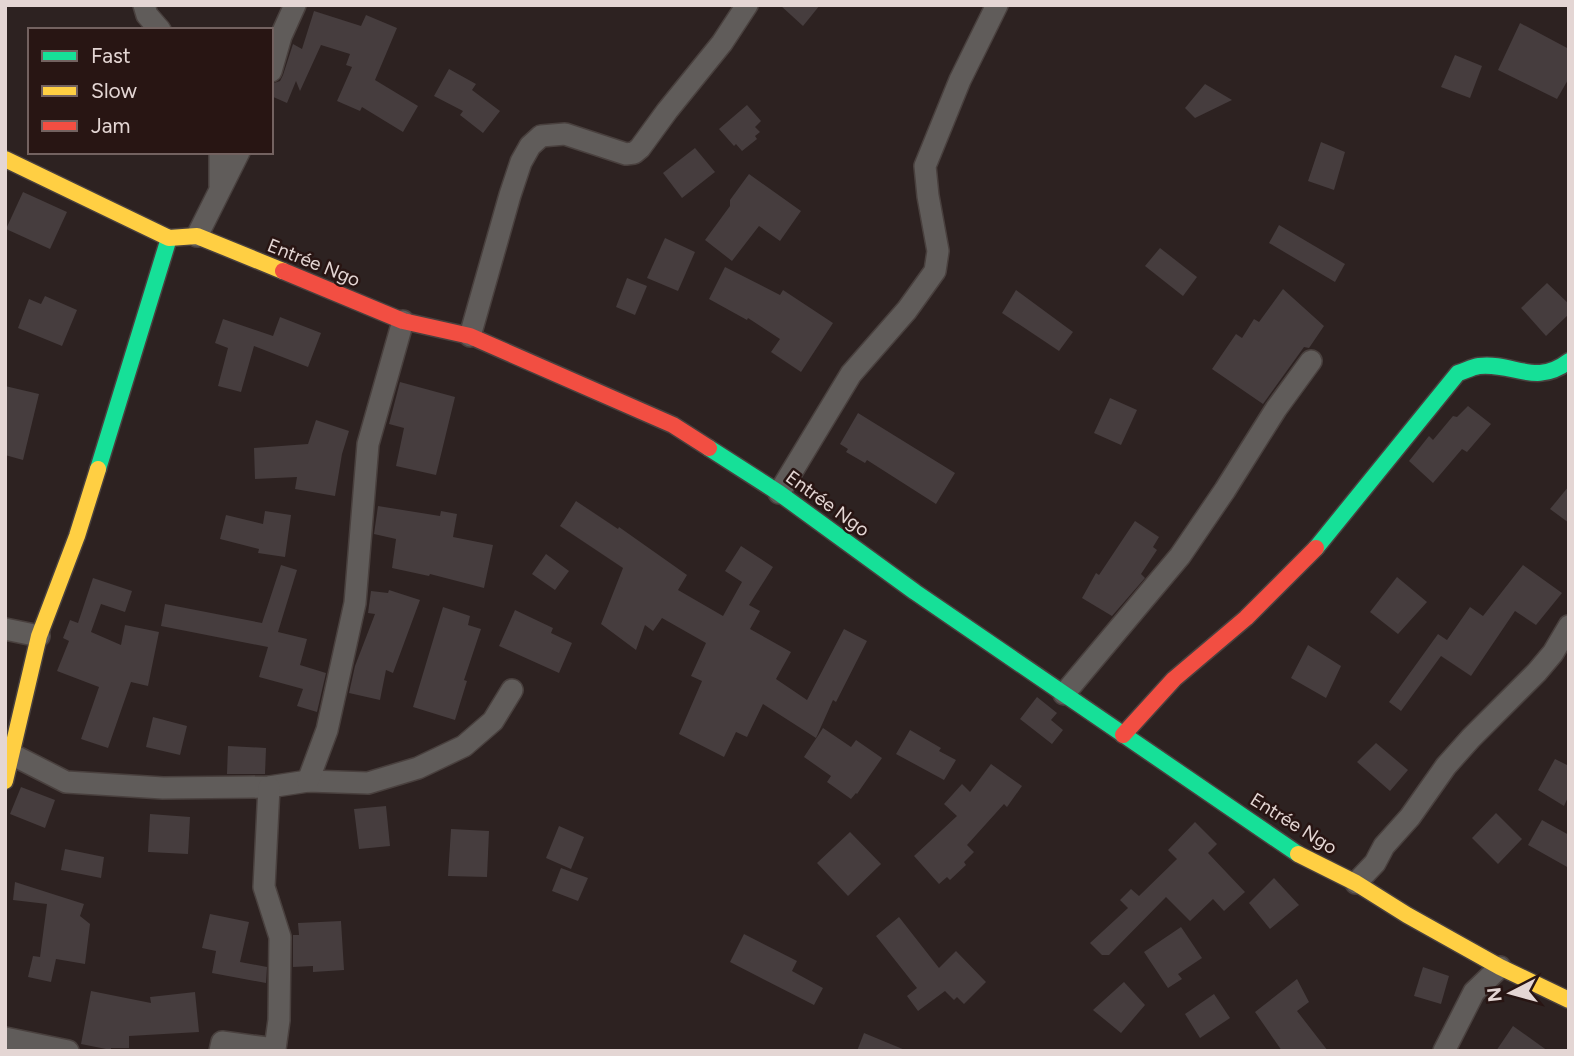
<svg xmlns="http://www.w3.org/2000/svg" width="1574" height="1056" viewBox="0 0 1574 1056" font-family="Figtree,sans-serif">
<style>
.building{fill:#463d3e}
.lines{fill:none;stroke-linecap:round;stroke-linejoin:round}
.street-casing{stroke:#49403e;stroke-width:24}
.fast-casing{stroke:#49403e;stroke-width:19}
.slow-casing{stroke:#49403e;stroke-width:19}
.jam-casing{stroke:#49403e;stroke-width:19}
.street{stroke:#605c5a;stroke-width:21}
.fast{stroke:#16e098;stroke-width:16}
.slow{stroke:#ffcf43;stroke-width:16}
.jam{stroke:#f24e42;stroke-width:16}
.labels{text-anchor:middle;stroke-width:5;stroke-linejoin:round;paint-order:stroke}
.street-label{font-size:19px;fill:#e4d6d4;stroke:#281513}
</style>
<rect width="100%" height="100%" fill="#2d2221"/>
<g class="building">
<path d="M 780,5 L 820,5 L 803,26 Z"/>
<path d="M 314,11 L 361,26 L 366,15 L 397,28 L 375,80 L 418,106 L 403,132 L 362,107 L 360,111 L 337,101 L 352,67 L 346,65 L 350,54 L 321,45 L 300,91 L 296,81 L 287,103 L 271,96 L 271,84 L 280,81 L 283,75 L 293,44 L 302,49 Z"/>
<path d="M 1520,23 L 1569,49 L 1569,78 L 1557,99 L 1498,70 Z"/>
<path d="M 1455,55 L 1482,66 L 1470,98 L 1441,87 Z"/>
<path d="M 449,69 L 476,84 L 472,90 L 500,111 L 483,133 L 460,115 L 463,111 L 434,96 Z"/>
<path d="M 1205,84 L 1232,100 L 1195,118 L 1185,108 Z"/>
<path d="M 747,105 L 761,121 L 755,127 L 760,132 L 755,136 L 757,139 L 742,151 L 736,144 L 734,146 L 719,129 Z"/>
<path d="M 1321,142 L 1345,152 L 1334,190 L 1308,181 Z"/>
<path d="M 695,148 L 715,172 L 682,198 L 663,173 Z"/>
<path d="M 749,174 L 801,211 L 780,241 L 759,226 L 732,261 L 705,240 L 730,206 L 730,200 Z"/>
<path d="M 23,192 L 67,212 L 50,249 L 6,229 Z"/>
<path d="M 1279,225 L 1345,264 L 1335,282 L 1269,243 Z"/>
<path d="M 665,238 L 695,252 L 678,291 L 647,278 Z"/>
<path d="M 1160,248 L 1197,277 L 1183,296 L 1145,266 Z"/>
<path d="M 725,267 L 780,295 L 783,290 L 833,323 L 801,372 L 771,352 L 780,339 L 748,318 L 747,320 L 709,299 Z"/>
<path d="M 627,278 L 647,286 L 635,315 L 616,307 Z"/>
<path d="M 1547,283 L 1569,304 L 1569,314 L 1546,336 L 1521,308 Z"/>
<path d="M 1283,289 L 1324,326 L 1309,348 L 1304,347 L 1263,404 L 1212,369 L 1236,334 L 1242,338 L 1254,319 L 1259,322 Z"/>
<path d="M 1016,290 L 1073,332 L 1059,351 L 1002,313 Z"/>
<path d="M 45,296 L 77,310 L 62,346 L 18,328 L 29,299 L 41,304 Z"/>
<path d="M 280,317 L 321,333 L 308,367 L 254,346 L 241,392 L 218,386 L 228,348 L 215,343 L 223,319 L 273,336 Z"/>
<path d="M 400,382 L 455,397 L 436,475 L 396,466 L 404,428 L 389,424 Z"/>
<path d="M 5,386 L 39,394 L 23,460 L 5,455 Z"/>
<path d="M 1110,398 L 1137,410 L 1121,445 L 1094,433 Z"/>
<path d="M 1468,406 L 1491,424 L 1467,452 L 1462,449 L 1433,483 L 1409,461 L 1429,436 L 1433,440 L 1453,416 L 1457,417 Z"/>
<path d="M 858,413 L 955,473 L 936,504 L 867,460 L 865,463 L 846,452 L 848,449 L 840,444 Z"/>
<path d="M 316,420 L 349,431 L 342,454 L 335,496 L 295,489 L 297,477 L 255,479 L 254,448 L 308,444 Z"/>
<path d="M 1569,486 L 1569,523 L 1550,509 Z"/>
<path d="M 576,501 L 618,529 L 619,527 L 687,575 L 678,590 L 723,616 L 742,582 L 725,571 L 741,546 L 773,567 L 749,605 L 760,611 L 750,629 L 791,652 L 776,679 L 807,700 L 844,629 L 867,641 L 836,702 L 833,700 L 816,738 L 763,704 L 747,737 L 736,732 L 724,757 L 679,734 L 702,681 L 691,676 L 706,643 L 662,618 L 653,631 L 645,625 L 636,650 L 601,624 L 623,568 L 560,526 Z"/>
<path d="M 378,506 L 440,516 L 441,511 L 457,514 L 453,537 L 493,545 L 484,588 L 430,574 L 429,576 L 392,568 L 396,539 L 374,534 Z"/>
<path d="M 265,511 L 291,515 L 285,557 L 258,553 L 259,549 L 220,539 L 226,515 L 263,524 Z"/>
<path d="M 1135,521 L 1159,537 L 1153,547 L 1157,550 L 1141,574 L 1145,578 L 1112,616 L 1082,598 L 1096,573 L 1099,575 Z"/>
<path d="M 546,554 L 569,571 L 555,590 L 532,574 Z"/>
<path d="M 281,565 L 297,570 L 278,632 L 307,639 L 300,665 L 326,673 L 317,712 L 297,706 L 303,689 L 259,677 L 268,647 L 161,626 L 165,604 L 262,623 Z"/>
<path d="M 1523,565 L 1562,593 L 1536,625 L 1515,611 L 1471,676 L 1441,656 L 1401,711 L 1389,702 L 1438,634 L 1447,640 L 1470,607 L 1483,616 Z"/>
<path d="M 1397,577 L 1427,602 L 1398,634 L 1370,612 Z"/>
<path d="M 93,578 L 132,591 L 125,612 L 101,604 L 91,632 L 121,645 L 125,625 L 159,632 L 148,686 L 131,682 L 108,748 L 81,739 L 99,687 L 57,671 L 69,641 L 63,638 L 70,620 L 78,623 Z"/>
<path d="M 389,590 L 420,600 L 393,673 L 386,670 L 380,700 L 349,693 L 355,666 L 375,614 L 368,613 L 371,591 L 388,593 Z"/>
<path d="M 443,607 L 470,616 L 468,625 L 481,629 L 464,680 L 467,681 L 455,720 L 413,707 Z"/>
<path d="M 515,610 L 553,628 L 551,633 L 572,643 L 559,673 L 499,646 Z"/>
<path d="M 1308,645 L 1341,666 L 1326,698 L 1291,678 Z"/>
<path d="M 1037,697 L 1057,713 L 1051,720 L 1063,730 L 1052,744 L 1020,719 Z"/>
<path d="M 153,717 L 187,726 L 180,755 L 146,747 Z"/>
<path d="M 823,728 L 851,747 L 856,740 L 882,758 L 857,794 L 856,793 L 851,799 L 827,782 L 831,776 L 804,757 Z"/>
<path d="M 910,730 L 941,748 L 939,751 L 956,760 L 944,780 L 896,754 Z"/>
<path d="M 1376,743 L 1408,770 L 1390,791 L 1357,762 Z"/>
<path d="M 228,746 L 266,748 L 265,774 L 227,774 Z"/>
<path d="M 1555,759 L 1569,766 L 1569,795 L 1564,806 L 1538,790 Z"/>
<path d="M 991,764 L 1022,786 L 1007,807 L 1004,804 L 967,845 L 974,852 L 964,862 L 966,865 L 950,880 L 947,877 L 939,884 L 914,856 L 957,816 L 944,804 L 962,784 L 970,792 Z"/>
<path d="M 21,787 L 55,800 L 45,828 L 10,814 Z"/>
<path d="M 386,806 L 390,846 L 359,849 L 354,809 Z"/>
<path d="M 1496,813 L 1522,839 L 1498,864 L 1472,838 Z"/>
<path d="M 150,814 L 190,817 L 188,854 L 148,852 Z"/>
<path d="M 1542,820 L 1569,835 L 1569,868 L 1528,845 Z"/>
<path d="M 1195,822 L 1217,844 L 1208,853 L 1245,892 L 1224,911 L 1213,899 L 1190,921 L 1166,897 L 1109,955 L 1102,955 L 1090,943 L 1128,908 L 1120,900 L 1131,889 L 1139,896 L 1177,859 L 1168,850 Z"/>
<path d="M 559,826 L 584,837 L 571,869 L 546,858 Z"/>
<path d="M 451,829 L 489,831 L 487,877 L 448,876 Z"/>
<path d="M 850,832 L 881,864 L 848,896 L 817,863 Z"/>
<path d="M 65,849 L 104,857 L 101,878 L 61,870 Z"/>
<path d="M 561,868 L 588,878 L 578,901 L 552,891 Z"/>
<path d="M 1274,878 L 1299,905 L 1270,929 L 1249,903 Z"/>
<path d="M 15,882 L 84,904 L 80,916 L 90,924 L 85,964 L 56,959 L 51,982 L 28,977 L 33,956 L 40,957 L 47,904 L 13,900 Z"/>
<path d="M 210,914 L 249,922 L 240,962 L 267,967 L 266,983 L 212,973 L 216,951 L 202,948 Z"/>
<path d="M 899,917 L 939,968 L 956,951 L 986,982 L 964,1004 L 957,997 L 954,1000 L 945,991 L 918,1011 L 907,996 L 917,988 L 876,936 Z"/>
<path d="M 341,921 L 344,970 L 313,972 L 313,966 L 293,967 L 293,935 L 299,935 L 298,923 Z"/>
<path d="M 1181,927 L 1202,958 L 1178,974 L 1182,979 L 1168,988 L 1144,952 Z"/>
<path d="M 744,934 L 797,961 L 792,971 L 823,988 L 814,1005 L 730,962 Z"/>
<path d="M 1423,967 L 1449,976 L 1441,1004 L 1414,996 Z"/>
<path d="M 1297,979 L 1309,1002 L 1297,1011 L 1328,1051 L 1282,1051 L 1255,1012 Z"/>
<path d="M 1124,982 L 1145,1005 L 1121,1033 L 1093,1010 Z"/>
<path d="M 91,991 L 151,1003 L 150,997 L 195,992 L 199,1032 L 129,1036 L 129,1048 L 111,1048 L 111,1050 L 81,1044 Z"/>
<path d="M 1214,994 L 1230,1018 L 1200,1038 L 1185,1014 Z"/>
<path d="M 1513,1026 L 1548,1051 L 1496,1051 Z"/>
<path d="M 864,1033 L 905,1050 L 905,1051 L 857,1051 Z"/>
</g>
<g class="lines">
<defs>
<g id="street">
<path d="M 144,5 L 147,15 L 160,30"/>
<path d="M 271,71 L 281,36 L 295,5"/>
<path d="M 220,152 L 220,186"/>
<path d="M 197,236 L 239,152"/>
<path d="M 470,336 L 510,195 L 521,162 L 530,146 L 541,136 L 565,134 L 626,154 L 634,153 L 640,148 L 667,111 L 722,43 L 747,5"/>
<path d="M 779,493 L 851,374 L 907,310 L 935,271 L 938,251 L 928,196 L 925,166 L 960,80 L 997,5"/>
<path d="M 5,629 L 39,636"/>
<path d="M 1064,694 L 1180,556 L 1225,490 L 1276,409 L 1311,361"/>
<path d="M 13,755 L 66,782 L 163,788 L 269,787 L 308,781 L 368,783 L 418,768 L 464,746 L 493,721 L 512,690"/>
<path d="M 308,781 L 327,730 L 355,603 L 368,444 L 403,321"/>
<path d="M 1356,883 L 1375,863 L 1384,846 L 1410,817 L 1446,766 L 1471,738 L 1537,672 L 1553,653 L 1569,626"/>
<path d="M 5,1038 L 68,1051"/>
<path d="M 220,1051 L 222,1042 L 275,1049 L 279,1020 L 280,937 L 264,887 L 269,787"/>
<path d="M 1444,1051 L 1474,992 L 1500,967"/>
</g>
<g id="fast">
<path d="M 709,448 L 779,493 L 915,592 L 1298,854"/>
<path d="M 98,469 L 169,238"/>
<path d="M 1316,548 L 1458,373 C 1465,371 1472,367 1479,366 C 1514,362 1535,387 1569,361"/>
</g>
<g id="slow">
<path d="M 5,159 L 169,238 L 197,236 L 283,271"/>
<path d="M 5,781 L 39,636 L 77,536 L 98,469"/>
<path d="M 1298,854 L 1356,883 L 1407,915 L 1500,967 L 1569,1000"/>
</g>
<g id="jam">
<path d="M 283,271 L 403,321 L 470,336 L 673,425 L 709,448"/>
<path d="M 1123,735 L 1174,679 L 1246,618 L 1316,548"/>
</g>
</defs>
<use href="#street" class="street-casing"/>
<use href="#fast" class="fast-casing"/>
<use href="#slow" class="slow-casing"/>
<use href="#jam" class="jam-casing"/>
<use href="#street" class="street"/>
<use href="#fast" class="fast"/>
<use href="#slow" class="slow"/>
<use href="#jam" class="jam"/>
</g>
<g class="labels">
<g class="street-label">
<text transform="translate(314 262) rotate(22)" y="7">Entrée Ngo</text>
<text transform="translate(828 503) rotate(36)" y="7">Entrée Ngo</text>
<text transform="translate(1294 823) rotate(32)" y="7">Entrée Ngo</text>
</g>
</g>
<rect width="1574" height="1056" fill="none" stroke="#e4d6d4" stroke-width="14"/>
<rect x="28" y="28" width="245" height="126" fill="#281513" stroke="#736260" stroke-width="2"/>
<rect x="42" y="51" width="35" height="10" fill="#16e098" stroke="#736260" stroke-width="2"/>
<text x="91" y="63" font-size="21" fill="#e4d6d4">Fast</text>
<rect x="42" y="86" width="35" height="10" fill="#ffcf43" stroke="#736260" stroke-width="2"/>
<text x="91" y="98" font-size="21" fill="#e4d6d4">Slow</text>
<rect x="42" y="121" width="35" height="10" fill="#f24e42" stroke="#736260" stroke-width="2"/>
<text x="91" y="133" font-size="21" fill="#e4d6d4">Jam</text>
<g transform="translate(1511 993) rotate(264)" stroke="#281513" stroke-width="5" paint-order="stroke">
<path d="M0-5L12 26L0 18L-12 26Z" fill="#e4d6d4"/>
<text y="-10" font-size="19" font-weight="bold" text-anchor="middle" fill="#e4d6d4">N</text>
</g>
</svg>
